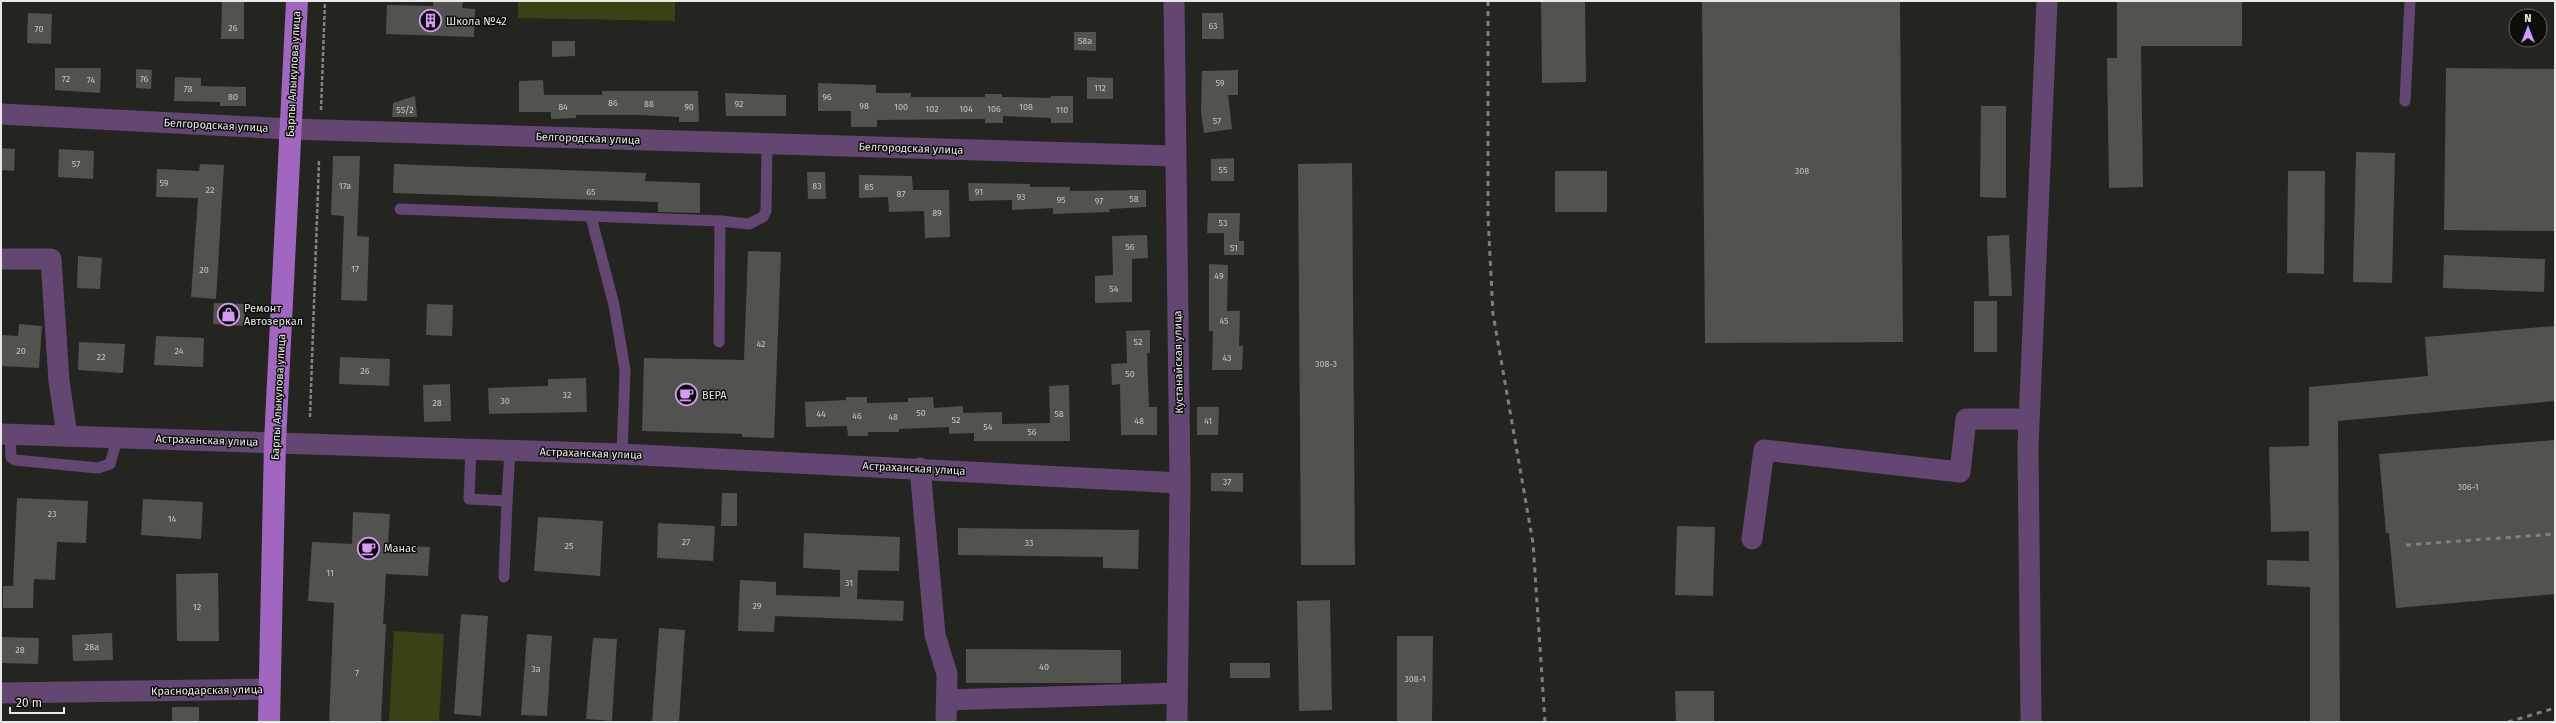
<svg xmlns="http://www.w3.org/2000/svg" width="2556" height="723" viewBox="0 0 2556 723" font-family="'Fira Sans',sans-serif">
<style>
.green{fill:#384214}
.building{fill:#52534e}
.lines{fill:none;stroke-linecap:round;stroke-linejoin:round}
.path{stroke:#848581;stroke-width:2.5;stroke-dasharray:4 2;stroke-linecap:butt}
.lane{stroke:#634772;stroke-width:11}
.street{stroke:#634772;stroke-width:21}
.primary{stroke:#a166bf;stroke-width:22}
.rail{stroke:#7f807b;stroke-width:3;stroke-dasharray:5 5;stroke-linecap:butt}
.labels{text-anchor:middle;stroke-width:3;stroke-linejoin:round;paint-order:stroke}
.number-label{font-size:9px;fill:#c2c4c0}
.poi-label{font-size:11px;fill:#e8e9e6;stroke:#0d0e0c;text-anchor:start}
.street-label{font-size:11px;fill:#e8e9e6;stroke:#0d0e0c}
</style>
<rect width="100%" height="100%" fill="#242520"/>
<g class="green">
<path d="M 518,1 L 675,1 L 675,21 L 518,18 Z"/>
<path d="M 394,631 L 444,634 L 439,722 L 389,722 Z"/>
</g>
<g class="building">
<path d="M 222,1 L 244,1 L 244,39 L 221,39 Z"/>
<path d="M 433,1 L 463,1 L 462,8 L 475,9 L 474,37 L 386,34 L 387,5 L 433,6 Z"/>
<path d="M 1541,1 L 1585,1 L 1586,82 L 1542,83 Z"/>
<path d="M 1702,1 L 1900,1 L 1903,342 L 1705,343 Z"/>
<path d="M 2117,1 L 2242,1 L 2242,46 L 2141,46 L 2143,187 L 2109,188 L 2107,58 L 2117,58 Z"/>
<path d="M 28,13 L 52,14 L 51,44 L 27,43 Z"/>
<path d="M 1202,13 L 1223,13 L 1224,39 L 1202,39 Z"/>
<path d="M 1074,32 L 1096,32 L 1096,51 L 1074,50 Z"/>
<path d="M 552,41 L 575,41 L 575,56 L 552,57 Z"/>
<path d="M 55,68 L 101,68 L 100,93 L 55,90 Z"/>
<path d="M 2446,68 L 2555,69 L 2555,231 L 2444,230 Z"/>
<path d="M 136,69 L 152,70 L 151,89 L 136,88 Z"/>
<path d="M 1238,70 L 1238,95 L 1228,95 L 1232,129 L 1204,133 L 1201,112 L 1202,71 Z"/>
<path d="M 175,77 L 201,78 L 201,86 L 246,87 L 246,106 L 220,106 L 220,102 L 174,101 Z"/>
<path d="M 1087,77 L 1113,78 L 1113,99 L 1087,99 Z"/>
<path d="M 543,80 L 544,95 L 602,95 L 602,91 L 698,91 L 699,122 L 679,122 L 679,117 L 639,115 L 576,115 L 576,118 L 551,119 L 551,112 L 519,112 L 519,81 Z"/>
<path d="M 818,83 L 876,85 L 876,93 L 911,93 L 911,97 L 985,97 L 985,94 L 1002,94 L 1002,97 L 1051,98 L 1051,96 L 1073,96 L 1073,123 L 1051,123 L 1051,118 L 1003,116 L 1003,123 L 985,123 L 985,119 L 877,120 L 877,127 L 851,127 L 851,111 L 818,111 Z"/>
<path d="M 725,93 L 786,95 L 786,116 L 726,116 Z"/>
<path d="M 415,96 L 417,117 L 392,117 L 393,103 Z"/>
<path d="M 1981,106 L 2006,106 L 2006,198 L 1980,197 Z"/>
<path d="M 1,148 L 15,149 L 14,171 L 1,170 Z"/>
<path d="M 59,149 L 94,151 L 93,179 L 58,177 Z"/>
<path d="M 2356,152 L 2395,153 L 2392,283 L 2353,282 Z"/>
<path d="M 333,156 L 360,156 L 357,236 L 369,237 L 367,301 L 341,300 L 344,216 L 331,215 Z"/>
<path d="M 1234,158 L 1234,181 L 1211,181 L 1211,159 Z"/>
<path d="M 1352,163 L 1355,565 L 1301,565 L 1298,164 Z"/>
<path d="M 200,164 L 224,165 L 216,299 L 191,297 L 198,198 L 156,197 L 157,169 L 199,171 Z"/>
<path d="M 394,164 L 646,173 L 645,181 L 700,183 L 700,213 L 658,212 L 658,202 L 393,193 Z"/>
<rect x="1555" y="171" width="52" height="41"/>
<path d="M 2288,171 L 2325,171 L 2324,274 L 2287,273 Z"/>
<path d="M 807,172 L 825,172 L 826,199 L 808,199 Z"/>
<path d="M 859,175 L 912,176 L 913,190 L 949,190 L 950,237 L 925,238 L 924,211 L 889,212 L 888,197 L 859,198 Z"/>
<path d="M 968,183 L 1030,184 L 1030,187 L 1070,187 L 1070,191 L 1146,190 L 1146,207 L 1109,209 L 1110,212 L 1053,214 L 1053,208 L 1012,210 L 1012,200 L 969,201 Z"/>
<path d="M 1208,213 L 1240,213 L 1239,241 L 1244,241 L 1244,255 L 1224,255 L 1224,233 L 1207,233 Z"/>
<path d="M 1147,235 L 1148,258 L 1132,259 L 1132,302 L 1095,303 L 1095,276 L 1113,275 L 1112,236 Z"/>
<path d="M 2009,235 L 2012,296 L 1989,296 L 1987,236 Z"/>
<path d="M 748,251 L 781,252 L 774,438 L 742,437 L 742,434 L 642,431 L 644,358 L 744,360 Z"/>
<path d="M 2444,255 L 2545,259 L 2544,292 L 2443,288 Z"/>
<path d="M 78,256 L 102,258 L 100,289 L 77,288 Z"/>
<path d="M 1209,264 L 1228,265 L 1227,311 L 1240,311 L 1239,346 L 1243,346 L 1242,370 L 1212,370 L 1213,331 L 1209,331 Z"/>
<rect x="1974" y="301" width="23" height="51"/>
<path d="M 214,303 L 245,304 L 244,326 L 213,324 Z"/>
<path d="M 427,304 L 453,305 L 452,336 L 426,335 Z"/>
<path d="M 19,324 L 42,326 L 39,368 L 1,366 L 1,335 L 18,336 Z"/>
<path d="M 2555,326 L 2555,401 L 2338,421 L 2340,722 L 2310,722 L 2310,587 L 2267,585 L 2267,560 L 2309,561 L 2309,531 L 2271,532 L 2269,447 L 2309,446 L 2309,387 L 2428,376 L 2425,337 Z"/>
<path d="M 1150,330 L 1150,353 L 1147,353 L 1149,407 L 1157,407 L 1157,435 L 1121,435 L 1120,384 L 1112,385 L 1111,364 L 1127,363 L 1126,331 Z"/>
<path d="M 156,336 L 204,338 L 203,367 L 154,365 Z"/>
<path d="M 79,342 L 125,344 L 123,373 L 78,370 Z"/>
<path d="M 340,357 L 390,359 L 389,386 L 339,384 Z"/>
<path d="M 586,378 L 587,412 L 489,414 L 488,388 L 548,386 L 548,379 Z"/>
<path d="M 450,384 L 451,421 L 424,422 L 423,385 Z"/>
<path d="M 1069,385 L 1070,441 L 974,441 L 974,433 L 949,434 L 949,427 L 899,429 L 899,432 L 868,432 L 868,436 L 848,436 L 847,426 L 806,427 L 805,402 L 846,400 L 846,397 L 867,397 L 867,403 L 908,402 L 908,398 L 933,397 L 934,408 L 963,406 L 963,413 L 1002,412 L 1002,424 L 1050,423 L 1049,386 Z"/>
<path d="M 1197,407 L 1219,407 L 1218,435 L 1197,435 Z"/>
<path d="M 2555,440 L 2555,594 L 2396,608 L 2389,533 L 2386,533 L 2379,454 Z"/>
<path d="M 1211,473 L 1243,473 L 1243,492 L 1211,491 Z"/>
<path d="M 722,493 L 737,493 L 737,526 L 721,526 Z"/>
<path d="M 17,498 L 88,501 L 86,543 L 57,542 L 55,580 L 34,579 L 33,608 L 3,608 L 3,586 L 13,586 Z"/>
<path d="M 143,499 L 203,502 L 201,539 L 141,535 Z"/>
<path d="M 353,512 L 390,514 L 388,545 L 430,547 L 428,576 L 386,574 L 383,624 L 386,624 L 381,722 L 329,722 L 334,603 L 308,601 L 312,542 L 352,544 Z"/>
<path d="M 538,517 L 603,521 L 600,576 L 534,571 Z"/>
<path d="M 658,523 L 715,526 L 713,561 L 657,558 Z"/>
<path d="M 1677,526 L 1715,527 L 1713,596 L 1675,595 Z"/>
<path d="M 958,528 L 1139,530 L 1138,569 L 1103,568 L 1103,557 L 958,555 Z"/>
<path d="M 804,533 L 900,537 L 899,571 L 858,570 L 857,599 L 904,601 L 903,621 L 775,616 L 774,632 L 738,631 L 740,580 L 776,582 L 776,595 L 840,597 L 840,570 L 803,568 Z"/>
<path d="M 218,573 L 219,641 L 177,641 L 176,574 Z"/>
<path d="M 1330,600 L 1332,710 L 1299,711 L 1297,601 Z"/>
<path d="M 461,614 L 488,616 L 481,716 L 454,714 Z"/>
<path d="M 659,628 L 685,630 L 679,722 L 652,722 Z"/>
<path d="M 112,633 L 113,660 L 73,661 L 72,635 Z"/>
<path d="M 527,634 L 552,636 L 547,716 L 521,715 Z"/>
<path d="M 1397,636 L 1433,636 L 1432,722 L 1397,722 Z"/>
<path d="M 1,637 L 39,638 L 38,664 L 1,663 Z"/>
<path d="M 593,638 L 617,639 L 612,721 L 586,719 Z"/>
<path d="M 966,649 L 1121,650 L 1121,683 L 966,683 Z"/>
<rect x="1230" y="663" width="40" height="15"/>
<path d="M 1675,691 L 1714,691 L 1714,722 L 1676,722 Z"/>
<rect x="172" y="707" width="27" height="15"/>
</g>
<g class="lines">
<g class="path">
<path d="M 321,110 L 325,1"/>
<path d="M 310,417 L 319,161"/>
</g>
<g class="lane">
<path d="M 2405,101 L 2410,1"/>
<path d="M 400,209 L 720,221"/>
<path d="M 591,217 L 614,305 L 625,370 L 622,454"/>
<path d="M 719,342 L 720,221 L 749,224 L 763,217 L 766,211 L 767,143"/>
<path d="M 10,434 L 11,457 L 15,460 L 98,468 L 110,464 L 118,436"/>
<path d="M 471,448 L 469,499 L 507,501 L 504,577"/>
<path d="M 507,501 L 510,450"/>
</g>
<g class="street">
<path d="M 1174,1 L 1180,483 L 1177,722"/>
<path d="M 1,114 L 290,129 L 1174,156"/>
<path d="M 1,259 L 51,259 L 59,381 L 67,435"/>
<path d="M 1,434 L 622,454 L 1180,483"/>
<path d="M 920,468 L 935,635 L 947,674 L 946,722"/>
<path d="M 1752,539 L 1764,450 L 1960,472 L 1966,419 L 2029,419"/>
<path d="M 1,693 L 269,689"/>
<path d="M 947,700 L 1177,693"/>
<path d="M 2031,722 L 2028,446 L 2047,1"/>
</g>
<path class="primary" d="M 269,722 L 275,442 L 297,1"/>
<g class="rail">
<path d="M 1488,1 L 1488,217 L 1493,314 L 1533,543 L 1545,722"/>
<path d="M 2406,545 L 2555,534"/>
<path d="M 2508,722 L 2555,708"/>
</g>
</g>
<defs>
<symbol id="building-ring" viewBox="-11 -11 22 22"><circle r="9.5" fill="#0d0e0c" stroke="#d89af8" stroke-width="1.5"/><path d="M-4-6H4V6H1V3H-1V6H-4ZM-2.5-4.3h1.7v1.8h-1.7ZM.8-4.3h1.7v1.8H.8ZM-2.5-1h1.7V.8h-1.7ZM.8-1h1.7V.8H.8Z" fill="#d89af8"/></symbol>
<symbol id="shop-ring" viewBox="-11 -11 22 22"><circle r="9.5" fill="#0d0e0c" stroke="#d89af8" stroke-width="1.5"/><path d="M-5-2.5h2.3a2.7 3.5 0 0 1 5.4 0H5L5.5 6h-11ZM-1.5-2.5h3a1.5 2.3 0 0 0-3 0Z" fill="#d89af8"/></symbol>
<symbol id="cafe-ring" viewBox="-11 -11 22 22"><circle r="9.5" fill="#0d0e0c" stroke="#d89af8" stroke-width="1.5"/><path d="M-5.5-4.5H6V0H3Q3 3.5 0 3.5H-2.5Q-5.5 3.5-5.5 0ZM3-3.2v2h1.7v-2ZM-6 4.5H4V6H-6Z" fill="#d89af8"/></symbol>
</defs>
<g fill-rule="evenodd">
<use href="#building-ring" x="418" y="8" width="25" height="25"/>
<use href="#shop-ring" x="216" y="302" width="25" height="25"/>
<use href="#cafe-ring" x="674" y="382" width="25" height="25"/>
<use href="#cafe-ring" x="356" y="536" width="25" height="25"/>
</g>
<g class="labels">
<g class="number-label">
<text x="1213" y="29">63</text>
<text x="233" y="31">26</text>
<text x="39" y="32">70</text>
<text x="1085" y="44">58a</text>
<text x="66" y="82">72</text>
<text x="144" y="82">76</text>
<text x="91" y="83">74</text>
<text x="1220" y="86">59</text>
<text x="1100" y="91">112</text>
<text x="188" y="92">78</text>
<text x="233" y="100">80</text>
<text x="827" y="100">96</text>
<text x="613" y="106">86</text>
<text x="649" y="107">88</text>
<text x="739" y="107">92</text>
<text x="864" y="109">98</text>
<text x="563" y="110">84</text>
<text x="689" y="110">90</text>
<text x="901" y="110">100</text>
<text x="1026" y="110">108</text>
<text x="932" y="112">102</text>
<text x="966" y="112">104</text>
<text x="994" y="112">106</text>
<text x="405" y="113">55/2</text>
<text x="1062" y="113">110</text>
<text x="1217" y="124">57</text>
<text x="76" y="167">57</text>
<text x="1223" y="173">55</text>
<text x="1802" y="174">308</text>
<text x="164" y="186">59</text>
<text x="345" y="189">17a</text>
<text x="817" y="189">83</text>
<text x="869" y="190">85</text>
<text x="210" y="193">22</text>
<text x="591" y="195">65</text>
<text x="979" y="195">91</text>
<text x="901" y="197">87</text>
<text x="1021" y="200">93</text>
<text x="1134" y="202">58</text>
<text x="1061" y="203">95</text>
<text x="1099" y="204">97</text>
<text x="937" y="216">89</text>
<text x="1223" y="226">53</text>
<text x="1130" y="250">56</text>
<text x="1234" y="251">51</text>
<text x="355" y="272">17</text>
<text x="204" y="273">20</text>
<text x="1219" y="279">49</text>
<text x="1114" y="292">54</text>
<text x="1224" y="324">45</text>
<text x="1138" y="345">52</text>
<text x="761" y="347">42</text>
<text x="21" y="354">20</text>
<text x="179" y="354">24</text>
<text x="101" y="360">22</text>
<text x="1227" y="361">43</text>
<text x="1326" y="367">308-3</text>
<text x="365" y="374">26</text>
<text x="1130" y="377">50</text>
<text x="567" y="398">32</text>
<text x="505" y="404">30</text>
<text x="437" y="406">28</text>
<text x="921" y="416">50</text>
<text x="821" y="417">44</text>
<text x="1059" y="417">58</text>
<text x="857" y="419">46</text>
<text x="893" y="420">48</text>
<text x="956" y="423">52</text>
<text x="1139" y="424">48</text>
<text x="1208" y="424">41</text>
<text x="988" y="430">54</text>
<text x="1032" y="435">56</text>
<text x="1227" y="485">37</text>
<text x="2468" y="490">306-1</text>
<text x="52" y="517">23</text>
<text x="172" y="522">14</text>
<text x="686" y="545">27</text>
<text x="1029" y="546">33</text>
<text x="569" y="549">25</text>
<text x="330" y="576">11</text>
<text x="849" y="586">31</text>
<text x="757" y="609">29</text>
<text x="197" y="610">12</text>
<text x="92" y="650">28a</text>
<text x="20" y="653">28</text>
<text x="1044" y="670">40</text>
<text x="536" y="672">3a</text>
<text x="357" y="676">7</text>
<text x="1415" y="682">308-1</text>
</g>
<g class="poi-label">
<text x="446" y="25">Школа №42</text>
<text x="244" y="312">Ремонт<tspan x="244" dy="13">Автозеркал</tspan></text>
<text x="702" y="399">ВЕРА</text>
<text x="384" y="552">Манас</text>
</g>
<g class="street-label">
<text transform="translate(293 74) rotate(-87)" y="4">Барпы Алыкулова улица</text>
<text transform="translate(216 125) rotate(3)" y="4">Белгородская улица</text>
<text transform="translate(588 138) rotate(2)" y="4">Белгородская улица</text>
<text transform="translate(911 148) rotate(2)" y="4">Белгородская улица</text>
<text transform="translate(1178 362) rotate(-91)" y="4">Кустанайская улица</text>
<text transform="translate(278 397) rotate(-87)" y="4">Барпы Алыкулова улица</text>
<text transform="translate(207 440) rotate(2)" y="4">Астраханская улица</text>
<text transform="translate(591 453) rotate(2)" y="4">Астраханская улица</text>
<text transform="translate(914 468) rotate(3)" y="4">Астраханская улица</text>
<text transform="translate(207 690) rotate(-1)" y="4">Краснодарская улица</text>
</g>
</g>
<rect width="2556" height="723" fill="none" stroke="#e8e9e6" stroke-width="4"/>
<g transform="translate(2528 28)"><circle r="19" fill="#0d0e0c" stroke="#656663"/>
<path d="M0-3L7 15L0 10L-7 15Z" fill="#d89af8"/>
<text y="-6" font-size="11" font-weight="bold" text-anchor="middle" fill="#e8e9e6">N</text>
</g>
<path d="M10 707v6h54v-6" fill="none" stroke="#e8e9e6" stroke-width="2"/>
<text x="16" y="707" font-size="12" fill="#e8e9e6" stroke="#0d0e0c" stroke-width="3" paint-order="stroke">20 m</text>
</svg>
